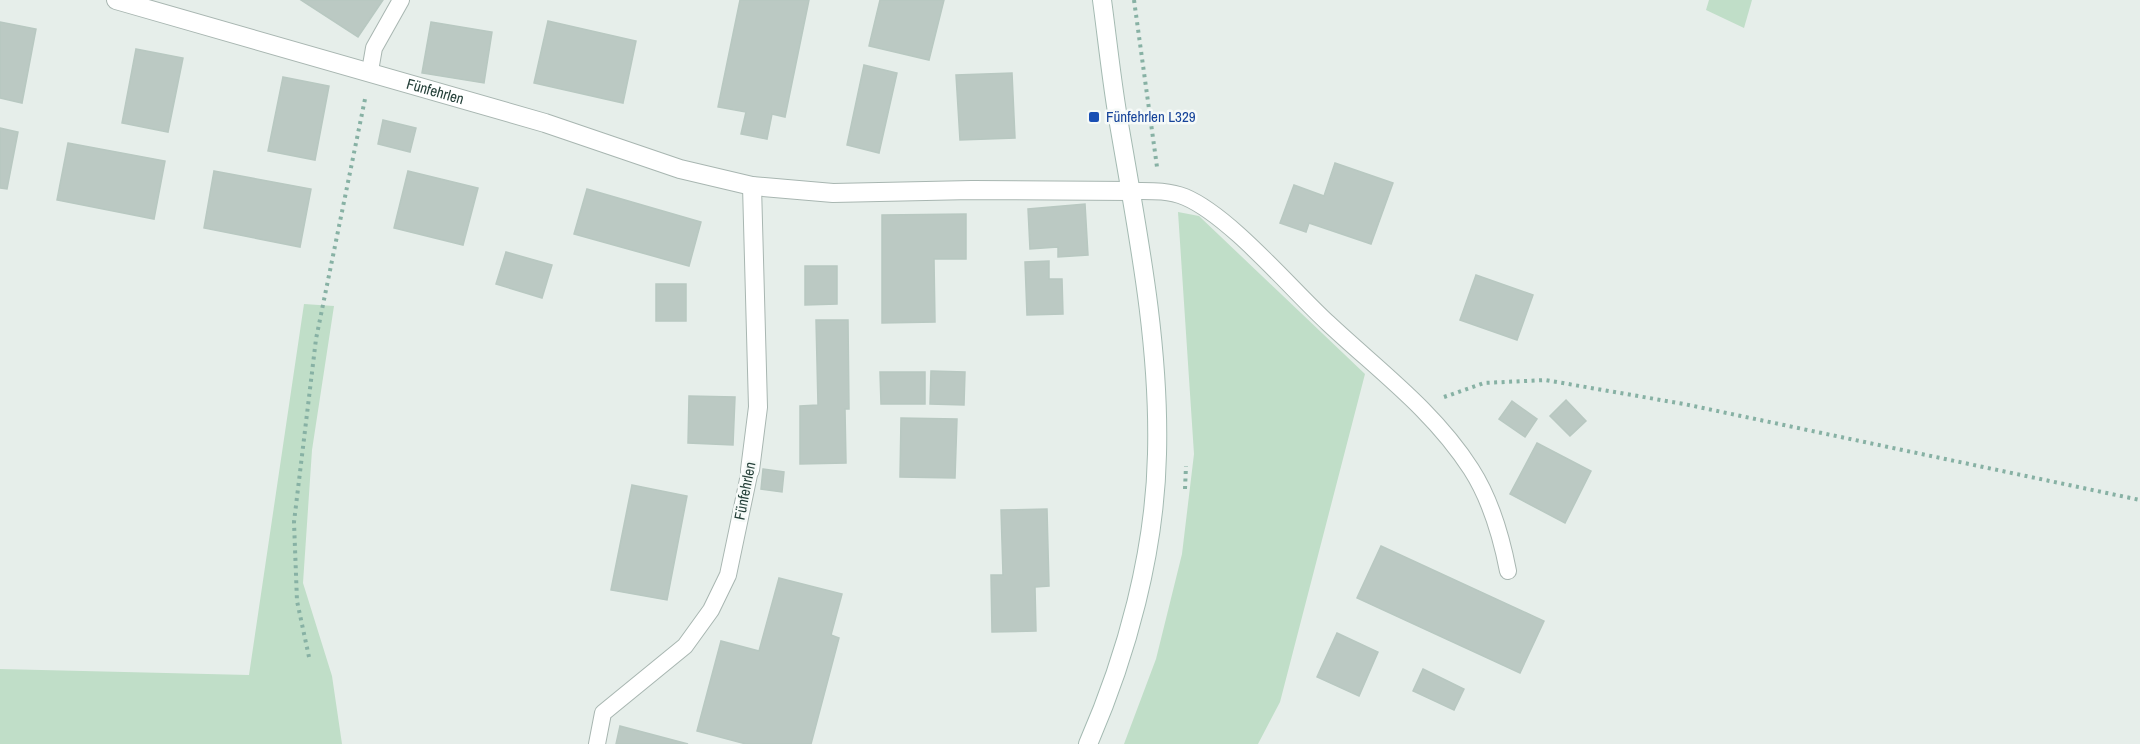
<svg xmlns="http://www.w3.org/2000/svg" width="2140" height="744" viewBox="0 0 2140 744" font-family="'Archivo Narrow',sans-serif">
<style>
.green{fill:#c0dec8}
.building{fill:#bbc9c3;stroke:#b8c8c1;stroke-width:1.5}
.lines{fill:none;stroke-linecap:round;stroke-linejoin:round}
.service-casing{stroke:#a8b6b1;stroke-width:18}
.minor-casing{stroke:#a8b6b1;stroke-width:20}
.secondary-casing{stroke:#a4bab2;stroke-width:20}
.path{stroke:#87b1a4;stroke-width:4;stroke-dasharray:3 4.5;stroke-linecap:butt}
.service{stroke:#fff;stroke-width:16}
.minor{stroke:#fff;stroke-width:18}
.secondary{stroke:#fff;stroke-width:18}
.transit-dot{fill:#1a4fb4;stroke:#f6faf8;stroke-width:2}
.labels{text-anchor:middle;stroke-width:5;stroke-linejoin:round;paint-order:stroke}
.street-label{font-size:15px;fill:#254039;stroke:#f6faf8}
.transit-label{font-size:15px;fill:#164399;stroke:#f6faf8;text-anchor:start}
</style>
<rect width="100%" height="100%" fill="#e6eeea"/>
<g class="green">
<path d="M 1709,0 L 1752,0 L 1744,28 L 1706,10 Z"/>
<path d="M 1178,212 L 1199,216 L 1365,374 L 1280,702 L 1258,744 L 1124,744 L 1156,659 L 1182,554 L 1194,454 Z"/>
<path d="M 304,304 L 334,306 L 312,450 L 303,583 L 332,676 L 342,744 L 0,744 L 0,669 L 249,675 Z"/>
</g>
<g class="building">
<path d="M 301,0 L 383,0 L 358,37 Z"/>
<path d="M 740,0 L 809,0 L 785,117 L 772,114 L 767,139 L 741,134 L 746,112 L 718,107 Z"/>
<path d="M 880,0 L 944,0 L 929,60 L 869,46 Z"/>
<path d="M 548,21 L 636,41 L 623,103 L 534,83 Z"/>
<path d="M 0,22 L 36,29 L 22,103 L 0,98 Z"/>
<path d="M 431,22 L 492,32 L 484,83 L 422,73 Z"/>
<path d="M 136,49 L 183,58 L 168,132 L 122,123 Z"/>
<path d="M 864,65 L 897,73 L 879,153 L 847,145 Z"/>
<path d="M 1012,73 L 1015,138 L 960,140 L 956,75 Z"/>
<path d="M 283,77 L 329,86 L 315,160 L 268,151 Z"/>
<path d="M 383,120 L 416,128 L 410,152 L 378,144 Z"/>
<path d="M 0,128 L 18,132 L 7,189 L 0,188 Z"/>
<path d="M 68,143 L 165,161 L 154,219 L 57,200 Z"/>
<path d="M 1335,163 L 1393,183 L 1371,244 L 1309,223 L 1306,232 L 1280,223 L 1294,185 L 1324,196 Z"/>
<path d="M 214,171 L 311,189 L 300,247 L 204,228 Z"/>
<path d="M 408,171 L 478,188 L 463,245 L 394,228 Z"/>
<path d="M 587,189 L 701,222 L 689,266 L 574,234 Z"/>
<path d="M 1085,204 L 1088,255 L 1058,257 L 1058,247 L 1030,249 L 1028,209 Z"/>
<path d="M 966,214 L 966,259 L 934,259 L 935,322 L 882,323 L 882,215 Z"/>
<path d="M 506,252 L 552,265 L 542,298 L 496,284 Z"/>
<path d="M 1049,261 L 1049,279 L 1062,279 L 1063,314 L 1027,315 L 1025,262 Z"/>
<path d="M 805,266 L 837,266 L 837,304 L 805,305 Z"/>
<path d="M 1476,275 L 1533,295 L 1517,340 L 1460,320 Z"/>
<rect x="656" y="284" width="30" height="37"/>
<path d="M 816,320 L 848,320 L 849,409 L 845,409 L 846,463 L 800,464 L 800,406 L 818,405 Z"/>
<path d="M 931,371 L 965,372 L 964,405 L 930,404 Z"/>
<path d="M 880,372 L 925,372 L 925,404 L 881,404 Z"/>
<path d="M 689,396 L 735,397 L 733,445 L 688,443 Z"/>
<path d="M 1566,400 L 1586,421 L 1570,436 L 1550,416 Z"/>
<path d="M 1512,401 L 1537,419 L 1525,437 L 1499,419 Z"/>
<path d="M 901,418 L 957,419 L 955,478 L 900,477 Z"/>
<path d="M 1537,443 L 1591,471 L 1565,523 L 1510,494 Z"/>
<path d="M 763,469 L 784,472 L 782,492 L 761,489 Z"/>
<path d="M 632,485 L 687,496 L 667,600 L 611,590 Z"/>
<path d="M 1047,509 L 1049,586 L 1035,587 L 1036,631 L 992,632 L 991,575 L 1003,575 L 1001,510 Z"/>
<path d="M 1381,546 L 1544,621 L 1520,673 L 1357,598 Z"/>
<path d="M 779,578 L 842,594 L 831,635 L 839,638 L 811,744 L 746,744 L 697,731 L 721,641 L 759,651 Z"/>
<path d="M 1337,633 L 1378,652 L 1359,696 L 1317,677 Z"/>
<path d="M 1423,669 L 1464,689 L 1454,710 L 1413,691 Z"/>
<path d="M 620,726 L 688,744 L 616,744 Z"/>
</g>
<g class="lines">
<defs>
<g id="service">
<path d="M 370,71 L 374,48 L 401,0"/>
<path d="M 1132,191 C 1150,191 1168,190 1185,197 C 1230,216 1291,289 1328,323 C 1378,370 1433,410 1471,469 C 1491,500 1501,535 1508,571"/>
<path d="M 597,744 L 603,713 L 685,646 L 711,610 L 728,575 L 750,470"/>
</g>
<g id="minor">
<path id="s1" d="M 116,0 L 545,123 L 680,169 L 752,186 L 833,193 L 972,190 L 1132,191"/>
<path d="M 750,470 L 758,407 L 752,186"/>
</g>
<path id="secondary" d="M 1088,744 C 1127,655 1155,552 1157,454 C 1160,339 1136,225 1117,112 C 1111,75 1107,37 1102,0"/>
</defs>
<use href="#service" class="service-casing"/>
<use href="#minor" class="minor-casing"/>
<use href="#secondary" class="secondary-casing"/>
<g class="path">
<path d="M 1134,0 L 1157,167"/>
<path d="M 1444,397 L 1484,383 L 1545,380 L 1684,404 L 2140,500"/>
<path d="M 1185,489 L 1186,466"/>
<path d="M 309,657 L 297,601 L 294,522 L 316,339 L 365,99"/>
</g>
<use href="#service" class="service"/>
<use href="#minor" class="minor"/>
<use href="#secondary" class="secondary"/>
</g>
<rect class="transit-dot" x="1088" y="111" width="12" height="12" rx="3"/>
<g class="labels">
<g class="street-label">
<text dy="5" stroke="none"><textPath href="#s1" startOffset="332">Fünfehrlen</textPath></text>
<text transform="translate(745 491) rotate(-79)" y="5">Fünfehrlen</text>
</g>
<g class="transit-label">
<text x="1106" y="122">Fünfehrlen L329</text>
</g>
</g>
</svg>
